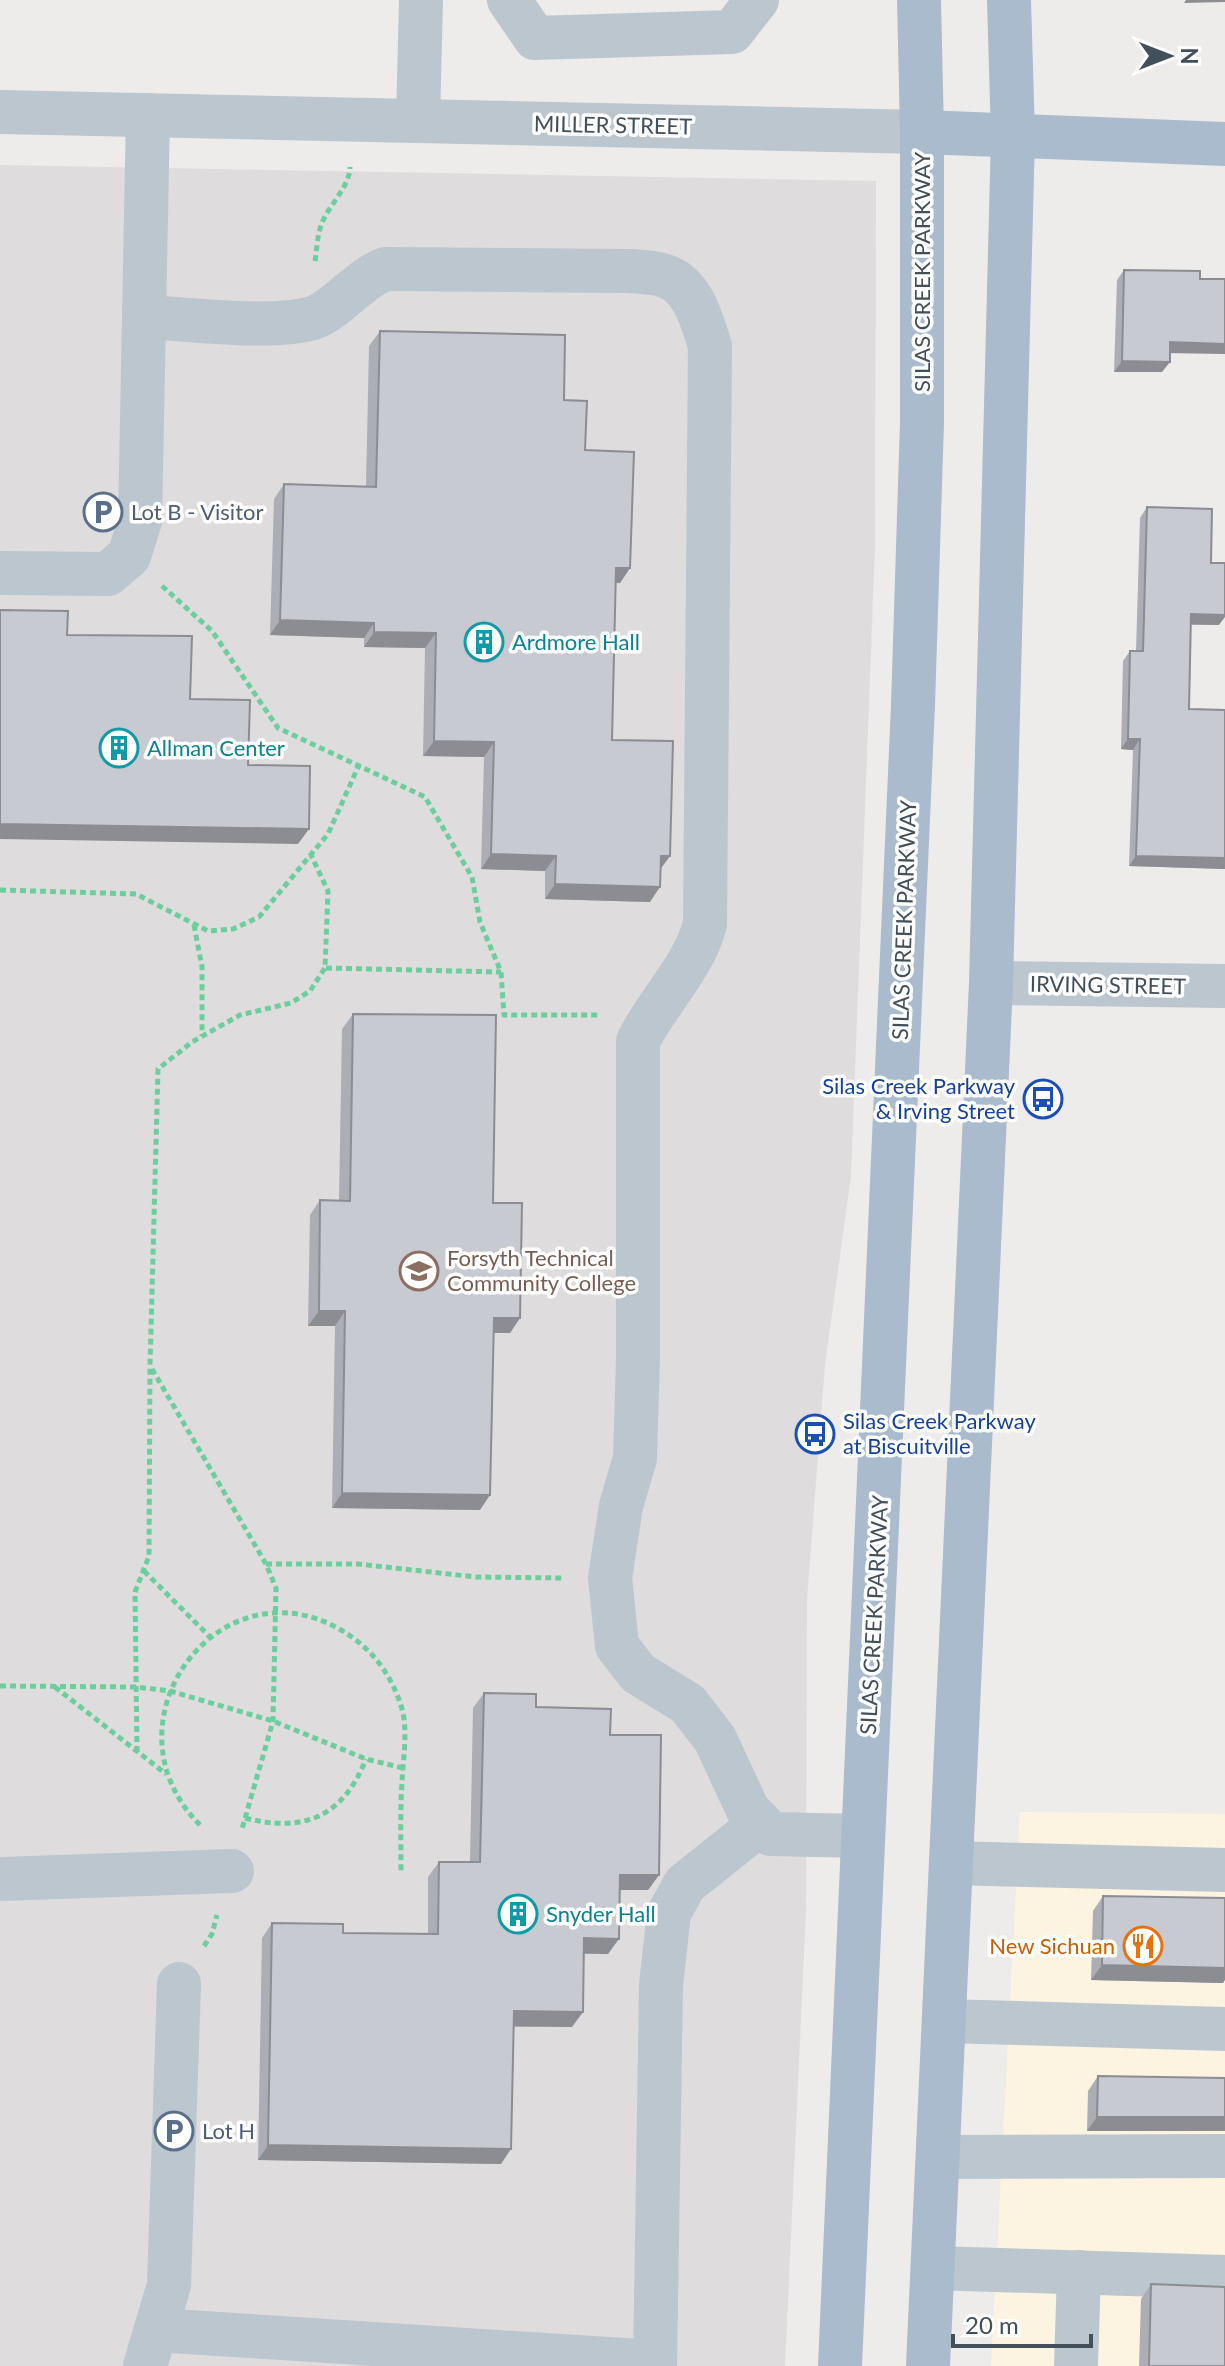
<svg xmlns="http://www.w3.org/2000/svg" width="1225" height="2366" viewBox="0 0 1225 2366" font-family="Lato,sans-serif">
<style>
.commercial{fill:#fcf4e1}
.education{fill:#dfdcdd}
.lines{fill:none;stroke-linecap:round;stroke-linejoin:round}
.path{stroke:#6dce9d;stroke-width:5;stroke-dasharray:6 4;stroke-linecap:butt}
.minor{stroke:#bbc6cf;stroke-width:44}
.major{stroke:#a9bbcc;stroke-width:44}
.wall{fill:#abaeb4}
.shaded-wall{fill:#8b8d92}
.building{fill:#c7cad1;stroke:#8b8d92;stroke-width:2}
.labels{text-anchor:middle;stroke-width:7;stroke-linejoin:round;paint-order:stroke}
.street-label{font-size:22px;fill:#434f59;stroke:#fff}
.service-label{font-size:22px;fill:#4e5e75;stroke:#fff;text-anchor:start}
.culture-label{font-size:22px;fill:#0d838f;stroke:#fff;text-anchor:start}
.transit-label{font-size:22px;fill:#164399;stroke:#fff;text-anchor:end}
.education-label{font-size:22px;fill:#785e54;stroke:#fff;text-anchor:start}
.food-label{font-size:22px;fill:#c56008;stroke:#fff;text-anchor:end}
</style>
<rect width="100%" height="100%" fill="#eeebeb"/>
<path class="commercial" d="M 1020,1812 L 1225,1814 L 1225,2366 L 991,2366 Z"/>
<path class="education" d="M 0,165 L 876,181 L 875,545 L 851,1176 L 825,1365 L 807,1599 L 806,1910 L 785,2366 L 0,2366 Z"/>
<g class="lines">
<g class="path">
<path d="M 315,261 C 317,249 317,235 322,223 C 329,205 350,186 350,167"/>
<path d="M 162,586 L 212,631 L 278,728 L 425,797 L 472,877 L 480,922 L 501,972 L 504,1015 L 600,1015"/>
<path d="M 0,890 L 136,894 L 208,931 L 233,929 L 259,917 L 328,834 L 359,765"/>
<path d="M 194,925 L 202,967 L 202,1036"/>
<path d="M 326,968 L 501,972"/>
<path d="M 152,1369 L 266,1564 L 276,1588 L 273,1721 L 242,1829"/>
<path d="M 266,1564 L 358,1564 L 476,1577 L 564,1578"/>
<path d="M 144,1571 L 210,1637"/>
<path d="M 0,1686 L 136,1687 L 170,1691 L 273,1721 L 366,1759 L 403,1768"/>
<path d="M 55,1687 L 166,1774"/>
<path d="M 137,1752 L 135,1592 L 149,1556 L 150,1366 L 158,1069 L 192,1042 L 240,1015 L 291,1003 L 310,991 L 325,968 L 328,891 L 311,855"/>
<path d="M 245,1818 C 304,1833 343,1817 366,1759"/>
<path d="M 200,1825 C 98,1723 219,1559 341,1630 C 372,1648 392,1675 402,1709 C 408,1731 403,1760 402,1782 C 400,1813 401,1844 401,1874"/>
<path d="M 204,1946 L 212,1934 L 217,1915"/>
</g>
<g class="minor">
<path d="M 509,0 L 535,38 L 732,32 L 757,0"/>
<path d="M 0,112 L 922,132"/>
<path d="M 418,121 L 421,0"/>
<path d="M 144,317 C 189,319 271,330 313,318 C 336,310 358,280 385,269 L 630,271 C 642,272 657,272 668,277 C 694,288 702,321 710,346 L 705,924 C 694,967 658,1001 638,1041 L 638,1358 L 635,1458 L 621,1506 L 610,1578 L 617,1646 L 638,1673 L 688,1704 L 715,1739 L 748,1810 L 771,1834 L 863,1836"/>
<path d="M 0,573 L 108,574 L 129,556 L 140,521 L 148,115"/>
<path d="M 991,983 L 1225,986"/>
<path d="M 951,1863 L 1225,1870"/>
<path d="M 0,1879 L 232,1871"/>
<path d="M 944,2021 L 1225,2029"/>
<path d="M 938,2157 L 1225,2156"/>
<path d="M 933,2268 L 1225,2277"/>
<path d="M 156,2330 L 655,2362"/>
<path d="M 145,2366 L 169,2285 L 179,1984"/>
<path d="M 655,2366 L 661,1985 L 669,1913 L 685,1884 L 759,1825"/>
<path d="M 1076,2366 L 1079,2272"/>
</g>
<g class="major">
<path d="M 922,132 L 1225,144"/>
<path d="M 840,2366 L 913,705 L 922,422 L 922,132 L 919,0"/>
<path d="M 928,2366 L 991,983 L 1013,136 L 1009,0"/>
</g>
</g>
<g class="wall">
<path d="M 1124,270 L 1170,353 L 1162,372 L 1114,372 L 1117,280 Z"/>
<path d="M 380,331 L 564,400 L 585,450 L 630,568 L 620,583 L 616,583 L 612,740 L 670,856 L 661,868 L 650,902 L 545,899 L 545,871 L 481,869 L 484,757 L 423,756 L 425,648 L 364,647 L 364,638 L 270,635 L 274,499 L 284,484 L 366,486 L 369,346 Z"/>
<path d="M 1147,507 L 1211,563 L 1219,625 L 1191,625 L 1189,709 L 1225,710 L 1225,869 L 1129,866 L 1133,750 L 1121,749 L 1123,661 L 1130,651 L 1136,651 L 1140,518 Z"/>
<path d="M 353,1014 L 493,1203 L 520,1318 L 510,1333 L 493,1333 L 480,1510 L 332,1508 L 335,1326 L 308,1326 L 310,1215 L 320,1200 L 339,1201 L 342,1029 Z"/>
<path d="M 484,1693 L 536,1707 L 610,1735 L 659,1875 L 648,1890 L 620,1890 L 608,1954 L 583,1954 L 572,2027 L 513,2027 L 501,2164 L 258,2160 L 262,1938 L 272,1923 L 343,1933 L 428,1934 L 428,1877 L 439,1862 L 470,1862 L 473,1708 Z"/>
<path d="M 1103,1896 L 1223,1983 L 1091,1980 L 1093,1911 Z"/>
<path d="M 1098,2076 L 1225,2131 L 1087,2131 L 1088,2091 Z"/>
<path d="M 1151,2284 L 1225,2366 L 1139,2366 L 1141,2299 Z"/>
</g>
<g class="shaded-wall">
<path d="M 1186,0 L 1225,0 L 1225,2 L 1184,3 Z"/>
<path d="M 1170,342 L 1225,344 L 1225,354 L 1163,353 Z"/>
<path d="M 1122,361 L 1170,362 L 1162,372 L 1114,372 Z"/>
<path d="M 616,568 L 630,568 L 620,583 L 605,583 Z"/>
<path d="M 1191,614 L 1225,615 L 1225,617 L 1219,625 L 1184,624 Z"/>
<path d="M 280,620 L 374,623 L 364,638 L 270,635 Z"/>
<path d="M 374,632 L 436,633 L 425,648 L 364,647 Z"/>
<path d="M 1128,739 L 1140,739 L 1133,750 L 1121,749 Z"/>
<path d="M 434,741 L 494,742 L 484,757 L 423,756 Z"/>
<path d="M 0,824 L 309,829 L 298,844 L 0,839 Z"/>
<path d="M 491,854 L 556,856 L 545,871 L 481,869 Z"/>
<path d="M 661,856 L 670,856 L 659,871 Z"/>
<path d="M 1136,856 L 1225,858 L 1225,869 L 1129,866 Z"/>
<path d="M 555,884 L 660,887 L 650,902 L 545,899 Z"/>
<path d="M 319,1311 L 345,1311 L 335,1326 L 308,1326 Z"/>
<path d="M 494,1318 L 520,1318 L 510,1333 L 483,1333 Z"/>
<path d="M 342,1493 L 490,1495 L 480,1510 L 332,1508 Z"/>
<path d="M 620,1875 L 659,1875 L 648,1890 L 609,1890 Z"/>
<path d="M 584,1938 L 619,1939 L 608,1954 L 573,1953 Z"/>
<path d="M 1102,1965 L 1225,1968 L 1225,1980 L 1223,1983 L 1091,1980 Z"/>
<path d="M 514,2011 L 583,2012 L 572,2027 L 503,2026 Z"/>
<path d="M 1097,2117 L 1225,2117 L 1225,2131 L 1087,2131 Z"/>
<path d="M 268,2145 L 511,2149 L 501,2164 L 258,2160 Z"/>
</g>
<g class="building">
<path d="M 1124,270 L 1200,271 L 1200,279 L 1225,279 L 1225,344 L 1170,342 L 1170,362 L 1122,361 Z"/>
<path d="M 380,331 L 565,335 L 564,400 L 587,401 L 585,450 L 634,452 L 630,568 L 616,568 L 612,740 L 673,741 L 670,856 L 661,856 L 660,887 L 555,884 L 556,856 L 491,854 L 494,742 L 434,741 L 436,633 L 374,632 L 374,623 L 280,620 L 284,484 L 376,487 Z"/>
<path d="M 1147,507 L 1212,509 L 1211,563 L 1225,563 L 1225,615 L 1191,614 L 1189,709 L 1225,710 L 1225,858 L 1136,856 L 1140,739 L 1128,739 L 1130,651 L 1143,651 Z"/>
<path d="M 0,610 L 68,611 L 67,635 L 192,636 L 190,699 L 250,700 L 248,765 L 310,766 L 309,829 L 0,824 Z"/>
<path d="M 353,1014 L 496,1015 L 493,1203 L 522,1203 L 520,1318 L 494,1318 L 490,1495 L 342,1493 L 345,1311 L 319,1311 L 320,1200 L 350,1201 Z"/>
<path d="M 484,1693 L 536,1694 L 536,1707 L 611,1709 L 610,1735 L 661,1735 L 659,1875 L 620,1875 L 619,1939 L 584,1938 L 583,2012 L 514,2011 L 511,2149 L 268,2145 L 272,1923 L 343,1924 L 343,1933 L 438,1934 L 439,1862 L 480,1862 Z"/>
<path d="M 1103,1896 L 1225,1898 L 1225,1968 L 1102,1965 Z"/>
<path d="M 1098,2076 L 1225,2078 L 1225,2117 L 1097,2117 Z"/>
<path d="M 1151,2284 L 1225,2287 L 1225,2366 L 1149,2366 Z"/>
</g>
<defs>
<symbol id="parking-ring" viewBox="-11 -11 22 22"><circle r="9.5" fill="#fff" stroke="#5c6f8a" stroke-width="1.5"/><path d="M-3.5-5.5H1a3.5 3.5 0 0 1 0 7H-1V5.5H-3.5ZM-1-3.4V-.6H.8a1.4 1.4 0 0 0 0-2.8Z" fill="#5c6f8a"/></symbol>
<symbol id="building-ring" viewBox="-11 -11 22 22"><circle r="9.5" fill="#fff" stroke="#0f9aa8" stroke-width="1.5"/><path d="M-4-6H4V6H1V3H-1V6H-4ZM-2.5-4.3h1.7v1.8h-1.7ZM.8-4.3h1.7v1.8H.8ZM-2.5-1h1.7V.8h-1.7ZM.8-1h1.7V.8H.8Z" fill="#0f9aa8"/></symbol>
<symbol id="bus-ring" viewBox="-11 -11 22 22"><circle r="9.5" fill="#fff" stroke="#1a4fb4" stroke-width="1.5"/><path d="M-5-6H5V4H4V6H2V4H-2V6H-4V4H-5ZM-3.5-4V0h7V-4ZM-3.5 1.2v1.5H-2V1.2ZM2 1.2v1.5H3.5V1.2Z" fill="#1a4fb4"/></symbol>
<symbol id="university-ring" viewBox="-11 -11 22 22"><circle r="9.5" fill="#fff" stroke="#8d6e63" stroke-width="1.5"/><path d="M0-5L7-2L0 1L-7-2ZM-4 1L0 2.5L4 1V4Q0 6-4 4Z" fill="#8d6e63"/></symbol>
<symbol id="restaurant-ring" viewBox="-11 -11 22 22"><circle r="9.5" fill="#fff" stroke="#e8710a" stroke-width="1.5"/><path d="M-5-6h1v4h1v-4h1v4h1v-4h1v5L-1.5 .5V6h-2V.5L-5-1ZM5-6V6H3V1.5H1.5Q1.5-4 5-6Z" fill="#e8710a"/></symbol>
</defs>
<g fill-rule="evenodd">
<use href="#parking-ring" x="81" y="490" width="44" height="44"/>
<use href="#building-ring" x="462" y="620" width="44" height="44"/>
<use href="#building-ring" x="97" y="726" width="44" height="44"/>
<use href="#bus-ring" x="1021" y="1077" width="44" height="44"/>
<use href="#university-ring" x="397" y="1249" width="44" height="44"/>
<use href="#bus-ring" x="793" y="1412" width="44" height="44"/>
<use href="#building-ring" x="496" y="1892" width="44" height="44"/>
<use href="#restaurant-ring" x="1121" y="1924" width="44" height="44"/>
<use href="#parking-ring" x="152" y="2109" width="44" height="44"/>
</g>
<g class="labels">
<g class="street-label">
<text transform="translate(613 125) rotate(1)" y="8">MILLER STREET</text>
<text transform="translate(922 272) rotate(-90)" y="8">SILAS CREEK PARKWAY</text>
<text transform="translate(904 920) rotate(-88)" y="8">SILAS CREEK PARKWAY</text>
<text transform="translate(1108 985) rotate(1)" y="8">IRVING STREET</text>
<text transform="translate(874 1615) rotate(-87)" y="8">SILAS CREEK PARKWAY</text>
</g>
<g class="service-label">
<text x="131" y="520">Lot B - Visitor</text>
<text x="202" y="2139">Lot H</text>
</g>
<g class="culture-label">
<text x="512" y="650">Ardmore Hall</text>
<text x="147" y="756">Allman Center</text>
<text x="546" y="1922">Snyder Hall</text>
</g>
<g class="transit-label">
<text x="1015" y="1094">Silas Creek Parkway<tspan x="1015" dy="25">&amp; Irving Street</tspan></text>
<text x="843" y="1429" text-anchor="start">Silas Creek Parkway<tspan x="843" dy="25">at Biscuitville</tspan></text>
</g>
<g class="education-label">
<text x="447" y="1266">Forsyth Technical<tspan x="447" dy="25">Community College</tspan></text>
</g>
<g class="food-label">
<text x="1115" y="1954">New Sichuan</text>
</g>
</g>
<g transform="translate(1169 56) rotate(90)" stroke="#ffffff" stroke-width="6" paint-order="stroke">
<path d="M0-6L14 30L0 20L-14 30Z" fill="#434f59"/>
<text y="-12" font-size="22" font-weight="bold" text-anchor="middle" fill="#434f59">N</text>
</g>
<path d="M953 2334v12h138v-12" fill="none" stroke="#434f59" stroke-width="4"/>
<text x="965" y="2334" font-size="24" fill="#434f59" stroke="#ffffff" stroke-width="6" paint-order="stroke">20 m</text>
</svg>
